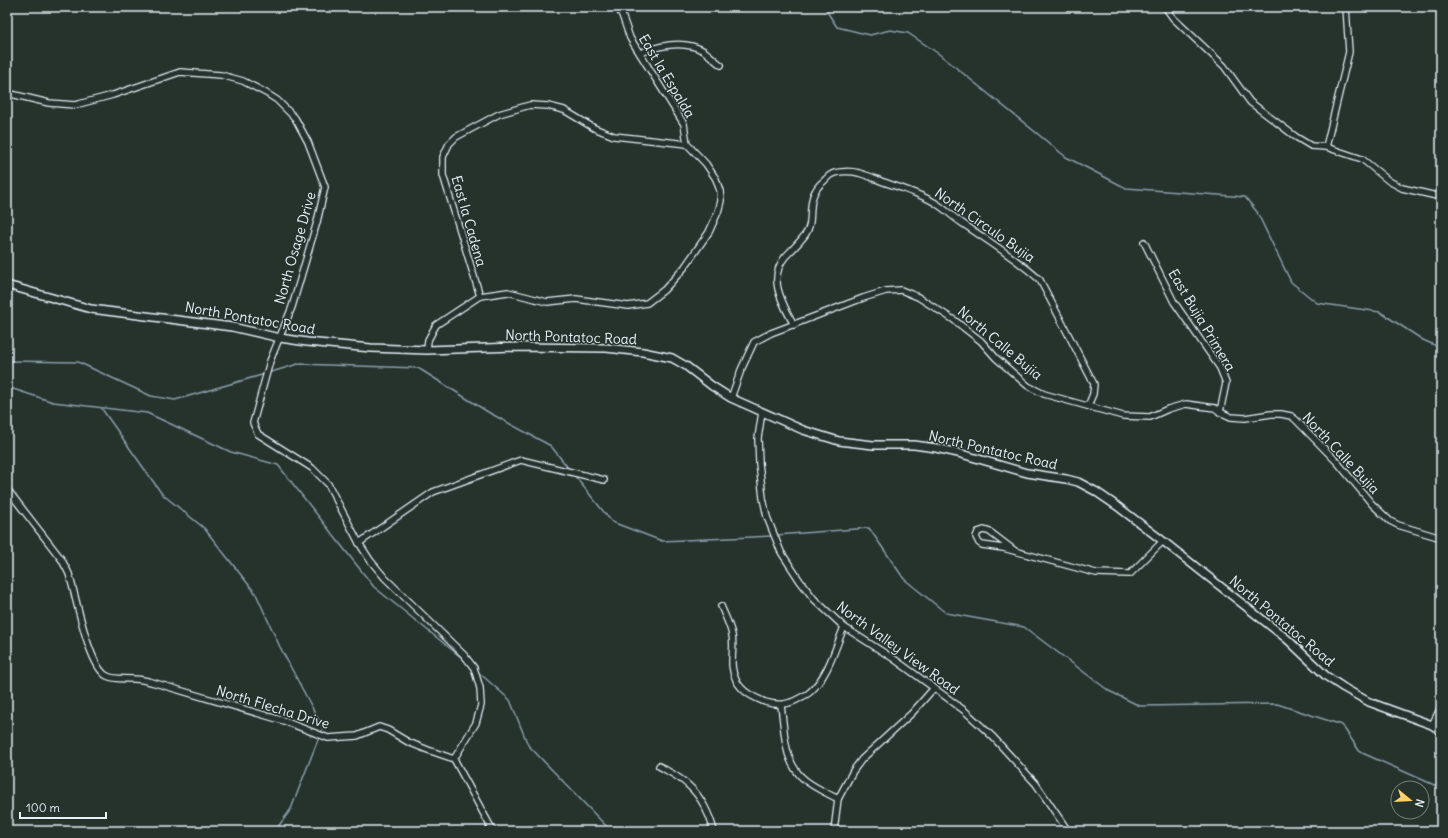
<svg xmlns="http://www.w3.org/2000/svg" width="1448" height="838" viewBox="0 0 1448 838" font-family="Delius,sans-serif">
<style>
.lines{fill:none;stroke-linecap:round;stroke-linejoin:round}
.stream{stroke:#8b9ea8;stroke-width:1.5}
.minor-casing{stroke:#e8f1f8;stroke-width:8}
.tertiary-casing{stroke:#e8f1f8;stroke-width:10}
.minor{stroke:#26332d;stroke-width:5.5}
.tertiary{stroke:#26332d;stroke-width:7}
.labels{text-anchor:middle;stroke-width:3;stroke-linejoin:round;paint-order:stroke}
.street-label{font-size:14px;fill:#e8f1f8;stroke:#26332d}
</style>
<rect width="100%" height="100%" fill="#26332d"/>
<filter id="ink" filterUnits="userSpaceOnUse"><feTurbulence type="fractalNoise" baseFrequency=".025" numOctaves="2"/><feDisplacementMap in="SourceGraphic" scale="8" xChannelSelector="R" yChannelSelector="G"/><feConvolveMatrix kernelMatrix="1 2 1 2 8 2 1 2 1" color-interpolation-filters="sRGB"/></filter>
<g filter="url(#ink)">
<g class="lines">
<g class="stream">
<path d="M 824,7 L 837,27 L 870,35 L 890,30 L 908,33 L 939,54 L 970,79 L 1066,157 L 1126,188 L 1245,197 L 1257,212 L 1291,282 L 1317,303 L 1380,312 L 1423,340 L 1441,348"/>
<path d="M 7,361 L 78,362 L 151,396 L 175,400 L 265,374"/>
<path d="M 268,373 L 298,364 L 418,368 L 488,412 L 551,446 L 569,469"/>
<path d="M 7,387 L 53,402 L 147,413 L 231,452 L 278,465 L 374,587 L 467,662"/>
<path d="M 102,409 L 162,494 L 204,528 L 256,594 L 280,647 L 323,728 L 321,734"/>
<path d="M 574,475 L 612,522 L 662,541 L 772,536"/>
<path d="M 776,535 L 869,528 L 904,579 L 946,613 L 1024,627 L 1109,691 L 1140,706 L 1277,704 L 1342,725 L 1360,752 L 1441,788"/>
<path d="M 477,671 L 510,700 L 528,745 L 611,831"/>
<path d="M 275,831 L 291,809 L 319,737"/>
</g>
<defs>
<g id="minor">
<path d="M 1165,7 L 1173,18 L 1224,66 L 1250,102 L 1296,137 L 1311,146 L 1326,147 L 1362,159 L 1389,181 L 1402,188 L 1441,197"/>
<path d="M 640,53 C 660,45 684,39 704,51 C 710,55 715,61 721,65"/>
<path d="M 7,93 L 49,103 L 75,105 L 113,95 L 180,72 L 221,75 L 243,81 L 266,93 L 277,100 L 295,118 L 308,142 L 325,187 L 317,222 L 292,307 L 270,361 L 253,423 L 258,434 L 312,468 L 328,484 L 359,543 L 370,560 L 385,578 L 464,655 L 474,668 L 480,688 L 481,705 L 476,723 L 454,759 L 428,750 L 408,742 L 388,730 L 379,727 L 357,736 L 328,738 L 284,721 L 155,683 C 148,681 141,679 134,679 C 125,678 115,680 107,676 C 88,666 76,595 69,574 C 67,569 64,565 62,560 L 7,489"/>
<path d="M 1326,147 L 1349,52 L 1346,7"/>
<path d="M 1144,242 L 1174,302 L 1220,368 L 1226,383 L 1220,412"/>
<path d="M 480,296 L 443,175 L 443,157 L 449,144 L 456,137 L 499,114 L 530,105 L 548,106 L 564,110 L 594,128 L 614,136 L 687,144"/>
<path d="M 794,325 C 783,304 767,279 785,257 C 792,250 799,243 805,235 C 817,219 802,198 825,180 C 827,178 829,175 832,174 C 839,171 851,171 859,173 C 866,175 874,178 881,181 C 900,188 920,193 937,204 C 946,210 953,217 962,223 C 988,241 1016,258 1040,280 L 1094,384 L 1093,394 L 1088,406"/>
<path d="M 427,350 L 428,340 L 436,325 L 480,296 L 508,292 L 547,302 L 576,299 L 628,306 L 647,303 L 664,290 L 684,268 L 709,232 L 718,212 L 721,201 L 720,191 L 716,179 L 706,164 L 687,144 L 684,124 L 630,38 L 622,15 L 617,7"/>
<path d="M 731,398 L 741,370 L 754,342 L 771,333 L 863,298 L 886,291 L 901,290 L 918,297 L 954,320 L 981,341 L 996,358 L 1028,386 L 1044,394 L 1123,416 L 1150,417 L 1168,409 L 1186,404 L 1215,408 L 1220,412 L 1231,417 L 1245,418 L 1271,414 L 1281,414 L 1291,416 L 1296,420 L 1338,463 L 1372,504 L 1390,521 L 1398,525 L 1441,538"/>
<path d="M 762,412 L 758,438 L 759,463 L 763,498 L 767,517 L 781,552 L 800,581 L 814,599 L 844,627 L 894,659 L 934,688 L 965,711 L 993,737 L 1036,784 L 1068,831"/>
<path d="M 359,543 L 433,492 L 521,460 L 604,480"/>
<path d="M 1015,551 L 990,532 L 984,530 L 978,532 L 976,537 L 979,543 L 982,545 L 1003,548 L 1096,573 L 1130,574 L 1163,541"/>
<path d="M 721,606 C 725,616 730,625 732,635 C 735,652 728,664 736,680 C 742,692 753,697 765,702 C 778,706 788,705 800,698 C 803,696 807,695 810,692 C 828,676 835,649 844,627"/>
<path d="M 781,706 C 785,731 783,763 805,780 C 815,788 827,793 838,799"/>
<path d="M 1432,725 L 1441,707"/>
<path d="M 454,759 L 493,831"/>
<path d="M 659,766 C 669,772 680,777 688,785 C 701,796 710,815 714,831"/>
<path d="M 834,831 L 838,799 L 853,771 L 862,759 L 912,713 L 934,688"/>
</g>
<path id="tertiary" d="M 7,285 L 91,309 L 232,327 L 280,338 L 307,342 L 371,348 L 427,350 L 516,347 L 606,348 L 643,352 L 672,358 L 686,366 L 712,386 L 731,398 L 803,430 L 839,441 L 873,445 L 914,445 L 936,448 L 958,453 L 1027,473 L 1066,479 L 1078,482 L 1095,491 L 1117,506 L 1163,541 L 1287,639 L 1326,676 L 1344,688 L 1369,702 L 1432,725 L 1441,731"/>
</defs>
<use href="#minor" class="minor-casing"/>
<use href="#tertiary" class="tertiary-casing"/>
<use href="#minor" class="minor"/>
<use href="#tertiary" class="tertiary"/>
</g>
</g>
<g class="labels">
<g class="street-label">
<text transform="translate(667 76) rotate(59)" y="5">East la Espalda</text>
<text transform="translate(469 221) rotate(74)" y="5">East la Cadena</text>
<text transform="translate(985 225) rotate(35)" y="5">North Circulo Bujia</text>
<text transform="translate(295 248) rotate(-74)" y="5">North Osage Drive</text>
<text transform="translate(250 318) rotate(10)" y="5">North Pontatoc Road</text>
<text transform="translate(1202 320) rotate(59)" y="5">East Bujia Primera</text>
<text transform="translate(571 337) rotate(2)" y="5">North Pontatoc Road</text>
<text transform="translate(1000 343) rotate(40)" y="5">North Calle Bujia</text>
<text transform="translate(993 450) rotate(13)" y="5">North Pontatoc Road</text>
<text transform="translate(1341 453) rotate(47)" y="5">North Calle Bujia</text>
<text transform="translate(1282 621) rotate(40)" y="5">North Pontatoc Road</text>
<text transform="translate(898 648) rotate(36)" y="5">North Valley View Road</text>
<text transform="translate(273 707) rotate(17)" y="5">North Flecha Drive</text>
</g>
</g>
<rect width="1448" height="838" fill="none" stroke="#26332d" stroke-width="24"/>
<rect x="12" y="12" width="1424" height="814" fill="none" stroke="#e8f1f8" stroke-width="1.5" filter="url(#ink)"/>
<g transform="translate(1410 800) rotate(108)"><circle r="19" fill="#26332d" stroke="#747f7e"/>
<path d="M0-3L7 15L0 10L-7 15Z" fill="#ffd166"/>
<text y="-6" font-size="11" font-weight="bold" text-anchor="middle" fill="#e8f1f8">N</text>
</g>
<path d="M20 812v6h86v-6" fill="none" stroke="#e8f1f8" stroke-width="2"/>
<text x="26" y="812" font-size="12" fill="#e8f1f8" stroke="#26332d" stroke-width="3" paint-order="stroke">100 m</text>
</svg>
